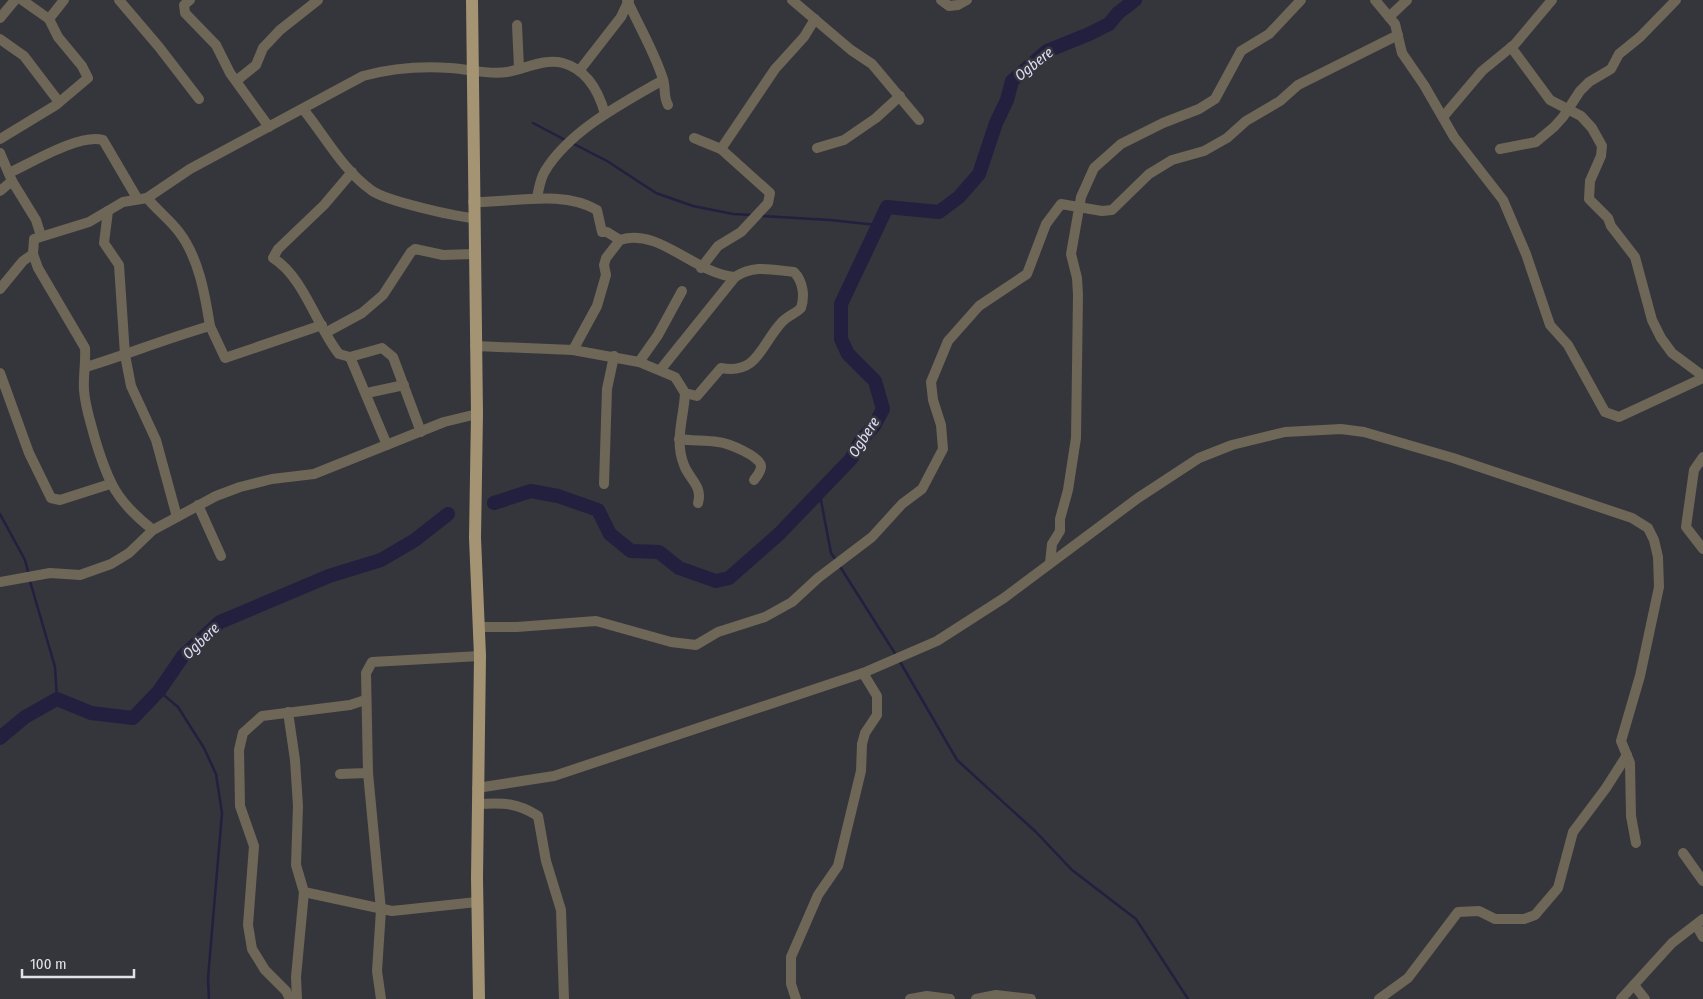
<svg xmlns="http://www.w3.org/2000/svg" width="1703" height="999" viewBox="0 0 1703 999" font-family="'Fira Sans Condensed',sans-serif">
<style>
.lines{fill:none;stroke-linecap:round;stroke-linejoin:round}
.stream{stroke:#231f3f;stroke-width:2.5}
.river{stroke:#231f3f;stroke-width:14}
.minor{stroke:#6e6656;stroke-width:10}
.major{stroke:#a59473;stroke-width:12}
.labels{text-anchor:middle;stroke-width:5;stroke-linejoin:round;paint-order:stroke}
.water-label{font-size:15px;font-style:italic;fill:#dddcf6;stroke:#35353c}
</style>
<rect width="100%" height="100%" fill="#35353c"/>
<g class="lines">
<g class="stream">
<path d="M 533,123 L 567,141"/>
<path d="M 572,143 L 607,161 L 656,193 L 693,206 L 733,214 L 753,215"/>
<path d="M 761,216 L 830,220 L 877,225"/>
<path d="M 819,490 L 831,553 L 836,560"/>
<path d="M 0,514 L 25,560 L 29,575"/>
<path d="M 839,565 L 896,655"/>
<path d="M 30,581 L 55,667 L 57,699"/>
<path d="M 899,660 L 957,760 L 1036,832 L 1072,870 L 1136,919 L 1188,999"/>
<path d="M 159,691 L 178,707 L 204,748 L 216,774 L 222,813 L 208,978 L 209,999"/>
</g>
<g class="river">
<path d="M 494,503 L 531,491 L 558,496 L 598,510 L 610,534 L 631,551 L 659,552 L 679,568 L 716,581 L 729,578 L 779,534 L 851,459 L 861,440 L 874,426 L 883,409 L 875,381 L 848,354 L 841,339 L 841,304 L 887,207 L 939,212 L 959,197 L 979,174 L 996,123 L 1007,100 L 1012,81 L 1047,51 L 1089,34 L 1109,24 L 1118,13 L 1135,0"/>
<path d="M 0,738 L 25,717 L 57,699 L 91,713 L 133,718 L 159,691 L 183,656 L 220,622 L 329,576 L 381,560 L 415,540 L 448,514"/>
</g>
<g class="minor">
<path d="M 119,0 L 159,47 L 199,99"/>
<path d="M 190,0 L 184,5 L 185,13 L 216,45 L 230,73 L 269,127"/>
<path d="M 627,0 C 639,26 654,51 663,79 C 666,88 663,96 668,105"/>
<path d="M 792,0 L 851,50 L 872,64 L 919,120"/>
<path d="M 941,0 L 949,6 L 958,5 L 967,0"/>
<path d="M 1375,0 L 1395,24 L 1402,53 L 1424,85 L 1454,137 L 1503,200 L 1526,254 L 1550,325 L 1568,345 L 1605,412 L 1619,417 L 1703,378"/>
<path d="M 1389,17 L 1407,0"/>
<path d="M 0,18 L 15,0"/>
<path d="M 49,19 L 64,0"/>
<path d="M 517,25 L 519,68"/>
<path d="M 0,39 L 24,56 L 59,102"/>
<path d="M 1511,47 L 1550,100 L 1581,116 L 1592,128 L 1602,146 L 1601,156 L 1590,181 L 1589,199 L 1608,218 L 1611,226 L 1635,257 L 1652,320 L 1661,338 L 1672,353 L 1703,376"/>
<path d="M 579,71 L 621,17 L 629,0"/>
<path d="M 236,81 L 256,65 L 263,48 L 280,30 L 318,0"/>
<path d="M 303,109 C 325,136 342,169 371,190 C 385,201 454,216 473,218"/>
<path d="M 1443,117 L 1482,71 L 1515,44 L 1552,0"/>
<path d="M 694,138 L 721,149 L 770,193 L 768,203 L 741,232 L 718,246 L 701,268"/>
<path d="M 0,139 L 56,105 L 88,78 L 82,66 L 58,37 L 49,19 L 22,0"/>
<path d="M 817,148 L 844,140 L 876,118 L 900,96"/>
<path d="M 721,149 L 775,69 L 804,37 L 815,19"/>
<path d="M 1500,149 L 1536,142 L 1554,127 L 1563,117 L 1580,91 L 1589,82 L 1611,69 L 1619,54 L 1640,37 L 1676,0"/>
<path d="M 0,153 L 12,181 L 36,220 L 41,236"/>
<path d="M 352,172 L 324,205 L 278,249 L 273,258 C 304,277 317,327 339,354 L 350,357 L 382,348 L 393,357 L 421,432"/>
<path d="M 9,173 C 31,163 80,133 103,140 L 137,198"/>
<path d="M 0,191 L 12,181"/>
<path d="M 537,197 C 539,189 540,179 545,171 C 570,130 623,103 663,80"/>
<path d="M 473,202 C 512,203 562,189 597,210 L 602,232 L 607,232 L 620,240"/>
<path d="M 108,211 L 104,243 L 119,265 L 125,355 L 131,386 L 156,440 L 177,517"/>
<path d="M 0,289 L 23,261 L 33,254"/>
<path d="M 210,326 L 225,358 L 322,325"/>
<path d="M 327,332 L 362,313 L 383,295 L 411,252 L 415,249 L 443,255 L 474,254"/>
<path d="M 475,346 L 573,350 L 639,362 L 675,377 L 685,393 L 697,396 L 721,368 C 758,375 761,344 782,322 C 788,316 796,313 801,308 C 805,296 803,281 794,272 C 773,270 754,264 735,277 L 661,369"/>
<path d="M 573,350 L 597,306 L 606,275 L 604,265 L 606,258 L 620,240 C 659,227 695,274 735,277"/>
<path d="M 350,357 L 387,445"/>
<path d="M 639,362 L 658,335 L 682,291"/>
<path d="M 86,367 C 128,354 168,338 210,326 C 205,295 199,258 179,232 C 170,220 157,210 147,198"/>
<path d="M 0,373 L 29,453 L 51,498 L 60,500 L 110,484"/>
<path d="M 367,393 L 404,385"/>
<path d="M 685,393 C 684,418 674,440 684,465 C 689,479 703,486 698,503"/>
<path d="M 679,439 C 692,441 705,440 718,442 C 728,443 760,456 761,466 C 761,472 757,476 754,480"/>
<path d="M 1703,457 L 1694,470 L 1686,527 L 1703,549"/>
<path d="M 604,484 L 607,389 L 614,356"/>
<path d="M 198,505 L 221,556"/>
<path d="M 153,530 C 116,501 108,482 95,439 C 91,423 85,407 84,390 C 83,376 86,363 85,348 L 38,268 L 33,254 L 34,239 L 89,222 L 123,202 L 147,198 L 190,169 L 363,76 C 393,68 420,66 450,68 C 469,69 488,75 507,72 C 525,69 544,58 563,63 C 588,70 599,92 605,114"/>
<path d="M 1050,563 L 1052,544 L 1060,531 L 1060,519 L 1068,490 L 1076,438 L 1078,295 L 1077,278 L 1071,254 L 1081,197 L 1094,168 L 1121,144 L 1163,123 L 1199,109 L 1215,99 L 1241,51 L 1269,34 L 1301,0"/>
<path d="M 0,582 L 50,573 L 80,575 L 111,564 L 129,553 L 153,530 L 216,496 L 240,487 L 272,479 L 314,474 L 444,422 L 477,414"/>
<path d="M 479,627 L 517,627 L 596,621 L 671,642 L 696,645 L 718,632 L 765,617 L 792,602 L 818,578 L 872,537 L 902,504 L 922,489 L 943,449 L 941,425 L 933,400 L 931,382 L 948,341 L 979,306 L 1027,274 L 1046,224 L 1061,204 L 1102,211 L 1112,210 L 1149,174 L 1172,160 L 1204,151 L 1227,138 L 1246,121 L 1280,101 L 1298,85 L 1398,35"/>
<path d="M 288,712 L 295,760 L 298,806 L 296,865 L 304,892 L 392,911 L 477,902"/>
<path d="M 368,773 L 381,910 L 377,971 L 381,999"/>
<path d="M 340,774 L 368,773 L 366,673 L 372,662 L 480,656"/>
<path d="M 477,788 L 554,776 L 863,673 L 937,641 L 1004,598 L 1138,498 L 1199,458 L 1232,445 L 1285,432 L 1341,429 L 1364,432 L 1453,458 L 1632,518 L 1648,528 L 1654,540 L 1658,557 L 1659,587 L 1640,676 L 1621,741 L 1630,763 L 1631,816 L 1636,843"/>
<path d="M 478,804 C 503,803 516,802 538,816 L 546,861 L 561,910 L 564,999"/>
<path d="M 1683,853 L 1703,881"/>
<path d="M 1696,925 L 1703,937"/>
<path d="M 1634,985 L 1645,999"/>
<path d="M 290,999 L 286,991 L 265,970 L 252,949 L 248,925 L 254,846 L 240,806 L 239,750 L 243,733 L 262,716 L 350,705 L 365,700"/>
<path d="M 297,999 L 296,977 L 304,892"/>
<path d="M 796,999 L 791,984 L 791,957 L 818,895 L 838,866 L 861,771 L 862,744 L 865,733 L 877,715 L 877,696 L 863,673"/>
<path d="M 910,999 L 927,996 L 950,999"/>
<path d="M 976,999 L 996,995 L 1031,999"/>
<path d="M 1379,999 L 1408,978 L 1458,912 L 1479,911 L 1495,919 L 1524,919 L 1535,915 L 1558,888 L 1573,832 L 1606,788 L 1627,755"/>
<path d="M 1621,999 L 1672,943 L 1703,919"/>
</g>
<path class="major" d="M 472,0 L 477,414 L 475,538 L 480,656 L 477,878 L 479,999"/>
</g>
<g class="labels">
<g class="water-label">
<text transform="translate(1034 64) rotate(-38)" y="5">Ogbere</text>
<text transform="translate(864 437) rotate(-57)" y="5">Ogbere</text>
<text transform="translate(201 641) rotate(-44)" y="5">Ogbere</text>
</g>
</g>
<path d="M22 969v8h112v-8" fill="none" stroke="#e2e2e6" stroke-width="2.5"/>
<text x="30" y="969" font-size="15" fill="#e2e2e6" stroke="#35353c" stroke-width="4" paint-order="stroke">100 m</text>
</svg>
